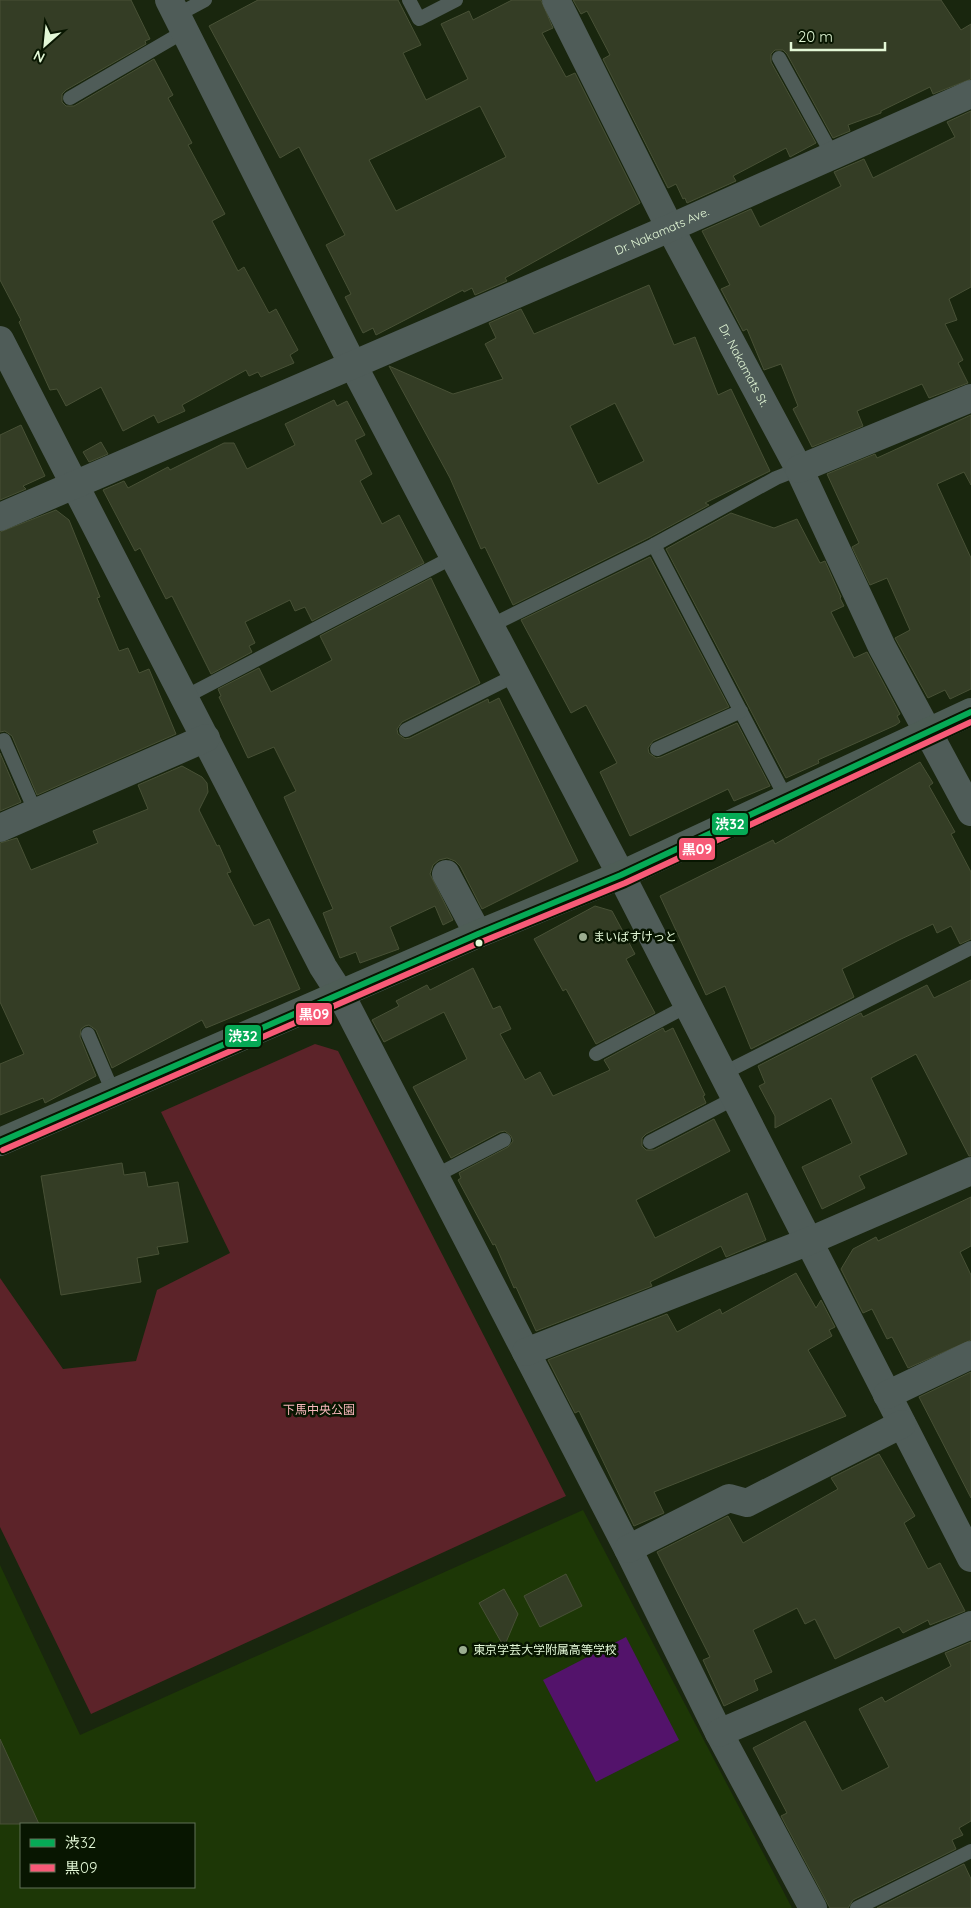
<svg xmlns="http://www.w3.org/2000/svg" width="971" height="1908" viewBox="0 0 971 1908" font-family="Quicksand,'Noto Sans JP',sans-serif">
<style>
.built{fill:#1d3706;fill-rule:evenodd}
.green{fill:#5c2329}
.water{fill:#53136b}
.building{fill:#343d25;stroke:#485136;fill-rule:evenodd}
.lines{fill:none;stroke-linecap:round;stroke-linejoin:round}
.lane{stroke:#4f5c58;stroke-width:14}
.street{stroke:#4f5c58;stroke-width:28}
.secondary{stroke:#4e5d56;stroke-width:28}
.bus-1-casing{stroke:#081601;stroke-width:10}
.bus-2-casing{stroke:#081601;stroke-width:10}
.bus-1{stroke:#06aa56;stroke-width:6}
.bus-2{stroke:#f75a77;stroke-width:6}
.poi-dot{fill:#9cae91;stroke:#081601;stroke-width:2}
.bus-dot{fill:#e3f8d7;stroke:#081601;stroke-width:2}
.labels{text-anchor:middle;stroke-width:5;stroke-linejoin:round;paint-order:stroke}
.street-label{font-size:12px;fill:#e3f8d7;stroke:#081601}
.poi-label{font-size:12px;fill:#e3f8d7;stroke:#081601;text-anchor:start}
.park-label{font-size:12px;fill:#f7b7bb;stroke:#081601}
.line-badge{stroke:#081601;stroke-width:2}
.badge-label{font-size:14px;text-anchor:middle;font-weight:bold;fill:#fff}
</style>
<rect width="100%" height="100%" fill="#19260e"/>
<path class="built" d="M 583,1510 L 792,1908 L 0,1908 L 0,1565 L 80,1735 ZM 21,1824 L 194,1824 L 194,1887 L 21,1887 Z"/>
<path class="green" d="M 315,1044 L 338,1051 L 566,1496 L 91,1714 L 0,1527 L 0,1278 L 63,1369 L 136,1361 L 157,1290 L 230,1253 L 161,1112 Z"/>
<path class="water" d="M 626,1637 L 679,1740 L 596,1782 L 543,1680 Z"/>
<g class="building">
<path d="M 0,0 L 131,0 L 150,39 L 145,41 L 146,44 L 66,90 L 62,94 L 62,102 L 66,106 L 74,106 L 154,59 L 173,95 L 168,98 L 192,143 L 188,145 L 225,214 L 212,221 L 238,271 L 244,267 L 269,313 L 276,309 L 298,350 L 290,355 L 294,363 L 261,377 L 258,372 L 249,376 L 246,370 L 182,405 L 185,411 L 158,423 L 154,415 L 123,431 L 101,387 L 66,406 L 57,389 L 50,390 L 19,322 L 21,320 L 0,280 Z"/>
<path d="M 258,0 L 398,0 L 421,45 L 403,53 L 426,100 L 468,79 L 441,24 L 469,11 L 473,20 L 512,0 L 541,0 L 553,28 L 542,33 L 566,77 L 575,73 L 640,203 L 505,278 L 507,281 L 475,295 L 472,288 L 464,292 L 463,290 L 376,335 L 373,328 L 363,333 L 345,297 L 351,294 L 326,245 L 345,235 L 299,147 L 280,158 L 209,26 ZM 480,106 L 506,157 L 396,211 L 369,160 Z"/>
<path d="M 573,0 L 941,0 L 961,30 L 971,24 L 971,79 L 933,94 L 930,87 L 881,111 L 881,113 L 848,125 L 850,131 L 833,138 L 787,54 L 783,50 L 775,50 L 771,54 L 771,62 L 816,143 L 790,157 L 786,148 L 733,176 L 736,181 L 687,203 L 685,198 L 683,199 L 676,184 L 668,188 L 603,59 L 610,55 L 587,11 L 581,14 Z"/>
<path d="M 971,111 L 971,287 L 949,299 L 957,320 L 945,324 L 963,360 L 958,363 L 968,383 L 929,398 L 922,384 L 857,411 L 863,426 L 812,447 L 793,409 L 798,406 L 781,364 L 764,370 L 747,329 L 743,331 L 721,289 L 730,285 L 702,231 L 751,209 L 760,227 L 841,186 L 834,172 L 864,159 L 873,178 L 955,137 L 947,122 Z"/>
<path d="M 649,285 L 674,345 L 695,337 L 718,395 L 731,389 L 770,471 L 705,503 L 709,505 L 650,537 L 513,605 L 485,547 L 481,549 L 450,478 L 389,366 L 453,394 L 503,379 L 485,344 L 496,338 L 489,323 L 521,309 L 534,334 ZM 615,403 L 644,461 L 598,484 L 570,426 Z"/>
<path d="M 334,400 L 337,406 L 347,401 L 365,435 L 355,440 L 372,474 L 360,481 L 382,524 L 399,515 L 424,563 L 312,621 L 305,607 L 295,611 L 290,600 L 245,622 L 255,643 L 249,646 L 252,652 L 211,674 L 172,596 L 166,599 L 140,548 L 135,551 L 103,490 L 124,481 L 128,488 L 168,467 L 170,470 L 224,443 L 234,443 L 247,469 L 295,445 L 285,424 Z"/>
<path d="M 971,415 L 971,485 L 964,472 L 937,484 L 971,558 L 971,689 L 950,699 L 945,690 L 928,698 L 895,638 L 910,630 L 887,578 L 870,585 L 852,547 L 859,543 L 827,474 L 875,454 L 877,458 Z"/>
<path d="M 21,425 L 45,476 L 23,486 L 26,489 L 0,500 L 0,435 Z"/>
<path d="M 101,442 L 108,454 L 89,462 L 83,452 Z"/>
<path d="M 56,510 L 69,520 L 100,597 L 97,598 L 119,651 L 128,648 L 139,673 L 149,669 L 176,734 L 37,795 L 12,736 L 5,731 L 0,732 L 0,532 Z"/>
<path d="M 731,513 L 774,528 L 797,519 L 820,563 L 825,561 L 841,597 L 840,598 L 844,606 L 831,612 L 854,658 L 867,652 L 900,714 L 897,716 L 900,722 L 896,725 L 818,760 L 819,763 L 786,778 L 666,549 Z"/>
<path d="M 650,557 L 729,707 L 653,741 L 648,748 L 649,753 L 656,758 L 661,757 L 737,723 L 770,786 L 734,801 L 728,789 L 630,836 L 600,772 L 617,763 L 586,705 L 571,713 L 521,620 Z"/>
<path d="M 431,578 L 480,683 L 402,722 L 397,729 L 398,734 L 405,739 L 410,738 L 488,699 L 489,703 L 499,698 L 578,861 L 482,909 L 460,866 L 455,861 L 447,858 L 439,860 L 433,865 L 430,874 L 453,920 L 443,925 L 435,906 L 390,927 L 399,949 L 360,963 L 356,952 L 340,958 L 323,913 L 333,909 L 284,797 L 296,791 L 274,747 L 248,758 L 219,697 L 221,696 L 218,689 L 259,668 L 271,692 L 332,660 L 320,636 Z"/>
<path d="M 0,753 L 21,802 L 0,811 Z"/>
<path d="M 920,762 L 933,783 L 929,786 L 955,832 L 951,834 L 971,872 L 971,939 L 960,944 L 951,926 L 937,933 L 933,924 L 899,940 L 842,969 L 854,997 L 751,1049 L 725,986 L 706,995 L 660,896 L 773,840 L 775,844 Z"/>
<path d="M 182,766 L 202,777 L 207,783 L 208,792 L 199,810 L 217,846 L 219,845 L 231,872 L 227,873 L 254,926 L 269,919 L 300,989 L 206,1028 L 202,1020 L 112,1068 L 96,1030 L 89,1025 L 85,1026 L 81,1029 L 80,1037 L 96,1076 L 45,1103 L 43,1098 L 0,1115 L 0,1064 L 24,1054 L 0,1002 L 0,843 L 17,838 L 31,870 L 98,843 L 93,831 L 148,809 L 138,785 Z"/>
<path d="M 595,906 L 612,911 L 635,954 L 626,959 L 655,1013 L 596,1044 L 566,989 L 563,991 L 534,939 Z"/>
<path d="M 473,968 L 493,1009 L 500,1006 L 511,1029 L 500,1034 L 525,1080 L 540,1072 L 553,1096 L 610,1070 L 604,1060 L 663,1028 L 665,1032 L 673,1028 L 705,1095 L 703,1096 L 706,1103 L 646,1134 L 642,1138 L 642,1146 L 646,1150 L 654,1150 L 714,1119 L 730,1151 L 636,1200 L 655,1238 L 747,1193 L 766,1240 L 726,1257 L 721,1246 L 650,1282 L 652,1286 L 536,1331 L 516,1287 L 514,1288 L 495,1244 L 493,1245 L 458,1180 L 461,1178 L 459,1173 L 508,1147 L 513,1141 L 511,1136 L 505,1131 L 500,1132 L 451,1158 L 413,1087 L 467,1059 L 444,1012 L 384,1042 L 372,1020 L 399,1006 L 396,1001 L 427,985 L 430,990 Z"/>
<path d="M 971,980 L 971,1156 L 969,1156 L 916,1054 L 871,1078 L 907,1154 L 859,1176 L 865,1188 L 822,1209 L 802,1167 L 852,1143 L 831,1098 L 775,1128 L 775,1116 L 759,1086 L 765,1083 L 758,1066 L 861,1013 L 863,1017 L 927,985 L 934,998 Z"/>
<path d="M 122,1163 L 124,1175 L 145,1172 L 148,1187 L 178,1182 L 188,1242 L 157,1247 L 159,1254 L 137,1258 L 141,1282 L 61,1295 L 41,1176 Z"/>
<path d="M 971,1197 L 971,1246 L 960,1252 L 971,1275 L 971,1340 L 908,1368 L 892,1337 L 887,1339 L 872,1309 L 863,1313 L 841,1269 L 853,1249 L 876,1237 L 878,1241 Z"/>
<path d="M 796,1273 L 816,1308 L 821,1300 L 835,1327 L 829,1330 L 832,1336 L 808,1350 L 846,1416 L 654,1492 L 664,1513 L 634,1526 L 579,1411 L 575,1413 L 548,1360 L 667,1314 L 677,1332 L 720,1309 L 722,1314 Z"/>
<path d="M 971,1372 L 971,1498 L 919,1397 Z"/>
<path d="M 879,1454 L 915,1516 L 904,1523 L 928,1569 L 940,1563 L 965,1611 L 930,1625 L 928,1620 L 903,1633 L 899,1627 L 835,1659 L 815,1619 L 805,1624 L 797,1608 L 753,1630 L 772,1672 L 754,1680 L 758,1690 L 724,1706 L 703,1660 L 710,1657 L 657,1552 L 728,1516 L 743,1543 L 838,1489 L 831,1478 Z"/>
<path d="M 566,1574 L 582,1606 L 540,1627 L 524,1596 Z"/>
<path d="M 504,1589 L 518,1614 L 504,1647 L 479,1603 Z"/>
<path d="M 971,1642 L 971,1821 L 959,1828 L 963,1835 L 952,1840 L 956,1849 L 853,1900 L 848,1908 L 830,1908 L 781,1816 L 787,1813 L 753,1748 L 805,1721 L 842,1791 L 889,1767 L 859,1709 L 882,1697 L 885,1702 L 951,1666 L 945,1653 Z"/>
<path d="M 0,1739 L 39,1824 L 0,1824 Z"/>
<path d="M 964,1864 L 971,1879 L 971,1908 L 877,1908 Z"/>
</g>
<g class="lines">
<g class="lane">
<path d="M 409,0 L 419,19 L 456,0"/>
<path d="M 177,15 L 205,0"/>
<path d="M 779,58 L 833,156"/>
<path d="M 70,98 L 185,31"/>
<path d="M 654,545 L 786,798"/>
<path d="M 490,626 L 654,545 L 776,478 L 799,469"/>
<path d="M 185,697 L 455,556"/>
<path d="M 406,730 L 516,675"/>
<path d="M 4,740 L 36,813"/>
<path d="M 657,749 L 741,711"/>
<path d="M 88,1034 L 113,1092"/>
<path d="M 596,1054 L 687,1006"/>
<path d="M 722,1074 L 971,948"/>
<path d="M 650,1142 L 735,1098"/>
<path d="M 435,1176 L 504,1140"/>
<path d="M 857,1908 L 971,1851"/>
</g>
<g class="street">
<path d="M 169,0 L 353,365 L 621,875 L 971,1558"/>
<path id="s1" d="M 556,0 L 670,228 L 799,469 L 882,647 L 971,812"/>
<path d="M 0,340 L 323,967 L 341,995 L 628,1549 L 719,1733 L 813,1908"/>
<path d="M 799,469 L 971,398"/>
<path id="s2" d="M 0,517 L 670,228 L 971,94"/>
<path d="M 0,828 L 206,738"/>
<path d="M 446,874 L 478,934"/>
<path d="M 526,1352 L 807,1242 L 971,1171"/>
<path d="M 887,1395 L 971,1355"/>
<path d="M 628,1549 L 729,1498 L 747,1503 L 902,1424"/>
<path d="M 719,1733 L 971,1625"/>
</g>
<path class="secondary" d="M 0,1142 L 478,934 L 621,875 L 971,712"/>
<defs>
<path id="bus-1" d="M 0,1142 L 478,934 L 621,875 L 971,712"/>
<path id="bus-2" d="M 3,1150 L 481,942 L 625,883 L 971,722"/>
</defs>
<use href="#bus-1" class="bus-1-casing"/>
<use href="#bus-2" class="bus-2-casing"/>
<use href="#bus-1" class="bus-1"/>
<use href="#bus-2" class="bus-2"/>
</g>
<g class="poi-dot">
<circle cx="583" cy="937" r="5"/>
<circle cx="463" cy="1650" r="5"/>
</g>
<circle class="bus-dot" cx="479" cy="943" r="4.5"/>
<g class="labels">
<g class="street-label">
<text dy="4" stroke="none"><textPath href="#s2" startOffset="721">Dr. Nakamats Ave.</textPath></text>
<text dy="4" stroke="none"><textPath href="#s1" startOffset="411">Dr. Nakamats St.</textPath></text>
</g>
<g class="poi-label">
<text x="593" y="941">まいばすけっと</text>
<text x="473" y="1654">東京学芸大学附属高等学校</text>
</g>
<g class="park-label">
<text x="319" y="1414">下馬中央公園</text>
</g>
</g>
<g class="line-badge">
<rect x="711" y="812" width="38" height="24" rx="5" fill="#06aa56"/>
<rect x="678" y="837" width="38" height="24" rx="5" fill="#f75a77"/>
<rect x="295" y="1002" width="38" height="24" rx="5" fill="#f75a77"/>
<rect x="224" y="1024" width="38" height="24" rx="5" fill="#06aa56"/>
</g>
<g class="badge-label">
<text x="730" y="829">渋32</text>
<text x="697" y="854">黒09</text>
<text x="314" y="1019">黒09</text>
<text x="243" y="1041">渋32</text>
</g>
<rect x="20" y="1823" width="175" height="65" fill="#081601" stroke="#607057"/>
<rect x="30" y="1839" width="25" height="8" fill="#06aa56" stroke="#607057"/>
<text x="65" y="1848" font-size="15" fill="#e3f8d7">渋32</text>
<rect x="30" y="1864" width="25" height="8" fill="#f75a77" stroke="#607057"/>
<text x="65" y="1873" font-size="15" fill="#e3f8d7">黒09</text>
<g transform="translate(45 45) rotate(207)" stroke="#081601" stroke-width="4" paint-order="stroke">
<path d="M0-4L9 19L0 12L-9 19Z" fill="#e3f8d7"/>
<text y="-8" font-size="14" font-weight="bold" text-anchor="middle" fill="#e3f8d7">N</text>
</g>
<path d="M791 42v8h94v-8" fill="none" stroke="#e3f8d7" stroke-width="2.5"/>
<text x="798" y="42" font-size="15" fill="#e3f8d7" stroke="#081601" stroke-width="4" paint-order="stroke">20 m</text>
</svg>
